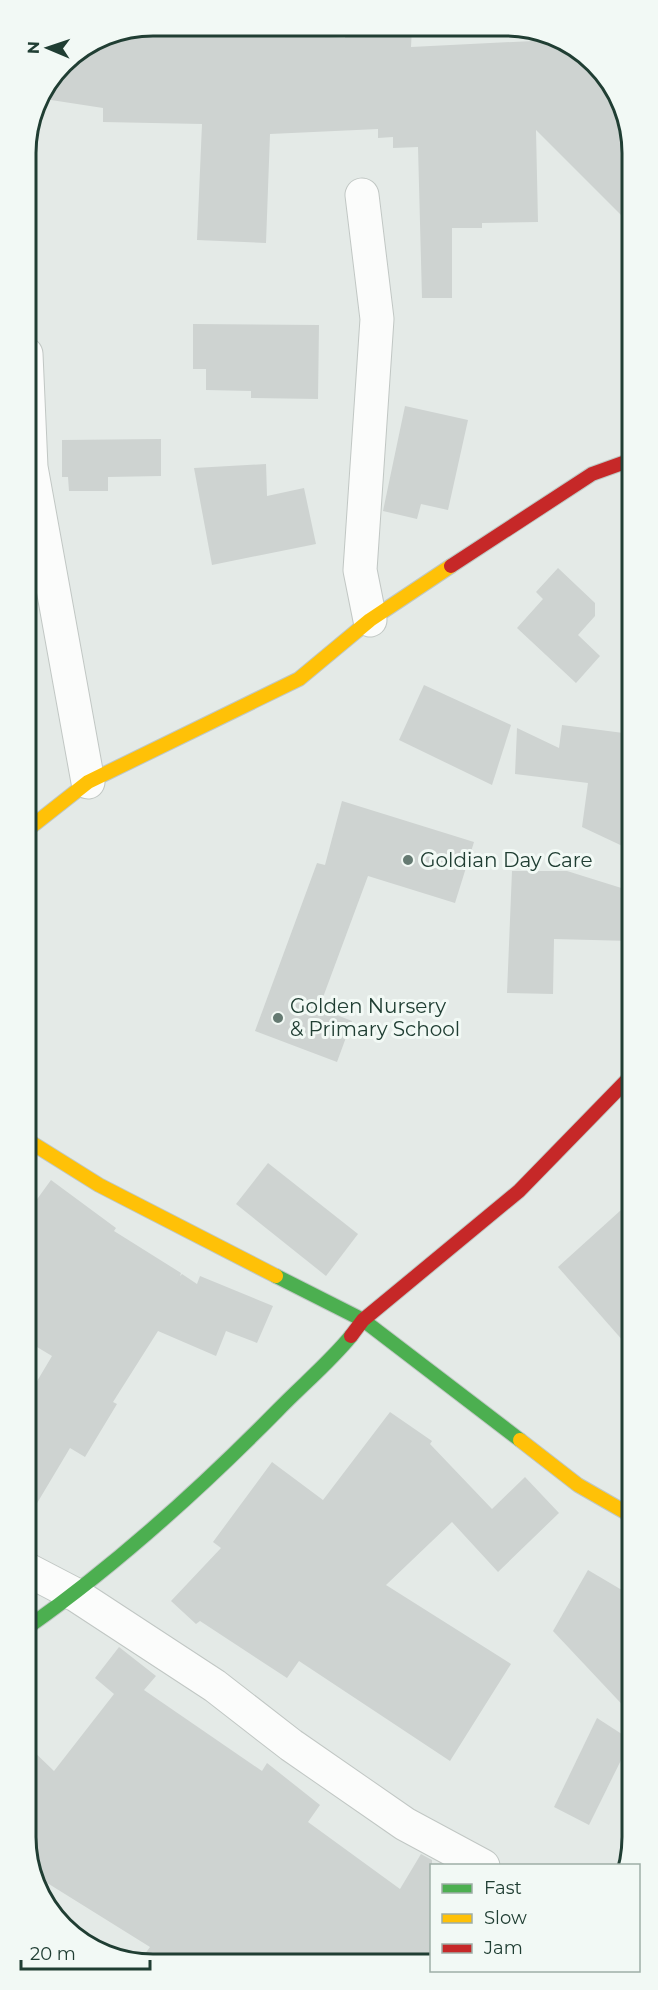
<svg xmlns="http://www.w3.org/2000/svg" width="658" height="1990" viewBox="0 0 658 1990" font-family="Montserrat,sans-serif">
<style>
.building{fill:#ced3d1}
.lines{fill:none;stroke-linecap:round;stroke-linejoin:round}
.street-casing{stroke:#c1c7c4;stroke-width:35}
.fast-casing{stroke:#bfc8c4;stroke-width:16}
.slow-casing{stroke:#bfc8c4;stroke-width:16}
.jam-casing{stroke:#bfc8c4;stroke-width:16}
.street{stroke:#fbfcfb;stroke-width:33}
.fast{stroke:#4caf50;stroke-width:14}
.slow{stroke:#ffc107;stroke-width:14}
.jam{stroke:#c62828;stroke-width:14}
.poi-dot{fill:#657a72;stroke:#f2f9f5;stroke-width:2}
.labels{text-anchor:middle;stroke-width:6;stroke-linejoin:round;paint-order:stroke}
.poi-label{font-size:20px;fill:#203e33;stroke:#f2f9f5;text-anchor:start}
.rim{fill:none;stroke:#203e33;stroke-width:3}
</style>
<rect width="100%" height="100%" fill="#e4eae7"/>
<g class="building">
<path d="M 153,26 L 345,38 L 346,27 L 412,27 L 411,47 L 553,40 L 595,63 L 630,129 L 630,224 L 536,130 L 538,222 L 482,223 L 482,228 L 452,228 L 452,298 L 422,298 L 418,147 L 393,148 L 393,137 L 378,138 L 378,129 L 270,134 L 266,243 L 197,240 L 202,124 L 103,122 L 103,108 L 38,98 L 69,57 L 105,35 Z"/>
<path d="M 193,324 L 319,325 L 318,399 L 251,398 L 251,391 L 206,390 L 206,369 L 193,369 Z"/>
<path d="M 405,406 L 468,420 L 448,510 L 421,504 L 417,519 L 383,511 Z"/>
<path d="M 161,439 L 161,476 L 108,477 L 108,491 L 69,491 L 68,477 L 62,477 L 62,440 Z"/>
<path d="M 266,464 L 267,496 L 304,488 L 316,544 L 212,565 L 194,468 Z"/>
<path d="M 558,568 L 595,603 L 595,616 L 578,635 L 600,656 L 576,683 L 517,628 L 543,599 L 536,592 Z"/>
<path d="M 424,685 L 511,725 L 492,785 L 399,740 Z"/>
<path d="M 562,725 L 631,734 L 631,850 L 582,827 L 588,783 L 515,774 L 517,728 L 559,748 Z"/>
<path d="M 342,801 L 474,842 L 455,903 L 368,876 L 319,1008 L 352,1021 L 337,1062 L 255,1031 L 317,863 L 325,865 Z"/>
<path d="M 512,871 L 567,871 L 631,891 L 631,941 L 554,939 L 553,994 L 507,993 Z"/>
<path d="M 268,1163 L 358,1234 L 326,1276 L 236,1204 Z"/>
<path d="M 51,1180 L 116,1228 L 114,1231 L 181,1273 L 180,1276 L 182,1274 L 197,1284 L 200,1276 L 273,1306 L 257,1343 L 226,1331 L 216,1356 L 158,1331 L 113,1402 L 117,1404 L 85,1457 L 70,1448 L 27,1520 L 27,1398 L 52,1356 L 27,1341 L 27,1213 Z"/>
<path d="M 631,1201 L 632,1277 L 632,1351 L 558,1267 Z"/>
<path d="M 390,1412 L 432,1441 L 430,1444 L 492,1509 L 525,1477 L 559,1513 L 498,1572 L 452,1522 L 386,1585 L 511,1664 L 450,1761 L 299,1661 L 287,1678 L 200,1621 L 196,1624 L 171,1601 L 221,1548 L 213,1542 L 272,1462 L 323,1500 Z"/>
<path d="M 588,1570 L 632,1596 L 632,1715 L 553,1631 Z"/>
<path d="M 119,1647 L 156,1676 L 144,1690 L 262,1771 L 267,1763 L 320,1805 L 308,1822 L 400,1889 L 421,1854 L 432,1860 L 432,1962 L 139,1962 L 150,1947 L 36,1876 L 28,1861 L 28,1746 L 54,1771 L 114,1694 L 95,1678 Z"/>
<path d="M 597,1718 L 631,1740 L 589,1825 L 554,1807 Z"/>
</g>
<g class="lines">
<defs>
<g id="street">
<path d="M 362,195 L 377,319 L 360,570 L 370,620"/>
<path d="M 26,354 L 31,467 L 88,782"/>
<path d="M 28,1570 L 76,1595 L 215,1686 L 291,1745 L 405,1824 L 483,1866"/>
</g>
<g id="fast">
<path d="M 276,1276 L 363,1320 L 520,1440"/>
<path d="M 28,1627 C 119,1563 199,1490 277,1411 C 301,1386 329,1363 351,1336"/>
</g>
<g id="slow">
<path d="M 27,830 L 88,782 L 299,679 L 370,620 L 451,566"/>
<path d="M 27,1140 L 99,1185 L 276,1276"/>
<path d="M 520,1440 L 578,1485 L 632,1516"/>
</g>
<g id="jam">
<path d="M 451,566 L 592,474 L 631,460"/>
<path d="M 351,1336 L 363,1320 L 519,1191 L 631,1076"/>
</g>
</defs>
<use href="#street" class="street-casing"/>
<use href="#fast" class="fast-casing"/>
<use href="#slow" class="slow-casing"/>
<use href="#jam" class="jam-casing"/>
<use href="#street" class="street"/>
<use href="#fast" class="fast"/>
<use href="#slow" class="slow"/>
<use href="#jam" class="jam"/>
</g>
<g class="poi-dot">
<circle cx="408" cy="860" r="6"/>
<circle cx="278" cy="1018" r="6"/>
</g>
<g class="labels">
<g class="poi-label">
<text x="420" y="867">Goldian Day Care</text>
<text x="290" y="1013">Golden Nursery<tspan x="290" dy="23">&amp; Primary School</tspan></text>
</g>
</g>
<path d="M0 0H658V1990H0ZM153 36H505A117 117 0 0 1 622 153V1837A117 117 0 0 1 505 1954H153A117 117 0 0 1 36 1837V153A117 117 0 0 1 153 36Z" fill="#f2f9f5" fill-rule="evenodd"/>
<path class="rim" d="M153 36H505A117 117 0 0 1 622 153V1837A117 117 0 0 1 505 1954H153A117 117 0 0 1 36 1837V153A117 117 0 0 1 153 36Z"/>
<rect x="430" y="1864" width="210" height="108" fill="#f2f9f5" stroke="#9eaea7" stroke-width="1.5"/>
<rect x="442" y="1884" width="30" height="9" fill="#4caf50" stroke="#9eaea7" stroke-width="1.5"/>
<text x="484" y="1894" font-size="18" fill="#203e33">Fast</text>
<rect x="442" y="1914" width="30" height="9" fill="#ffc107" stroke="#9eaea7" stroke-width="1.5"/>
<text x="484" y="1924" font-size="18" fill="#203e33">Slow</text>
<rect x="442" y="1944" width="30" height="9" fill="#c62828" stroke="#9eaea7" stroke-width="1.5"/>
<text x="484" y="1954" font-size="18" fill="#203e33">Jam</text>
<g transform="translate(48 48) rotate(272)" stroke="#f2f9f5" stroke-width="4.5" paint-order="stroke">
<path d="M0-4.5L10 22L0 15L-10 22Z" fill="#203e33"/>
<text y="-9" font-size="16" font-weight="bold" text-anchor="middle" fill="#203e33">N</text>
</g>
<path d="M21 1960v9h129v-9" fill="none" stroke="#203e33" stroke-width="3"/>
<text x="30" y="1960" font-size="18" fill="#203e33" stroke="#f2f9f5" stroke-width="4.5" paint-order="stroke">20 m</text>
</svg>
